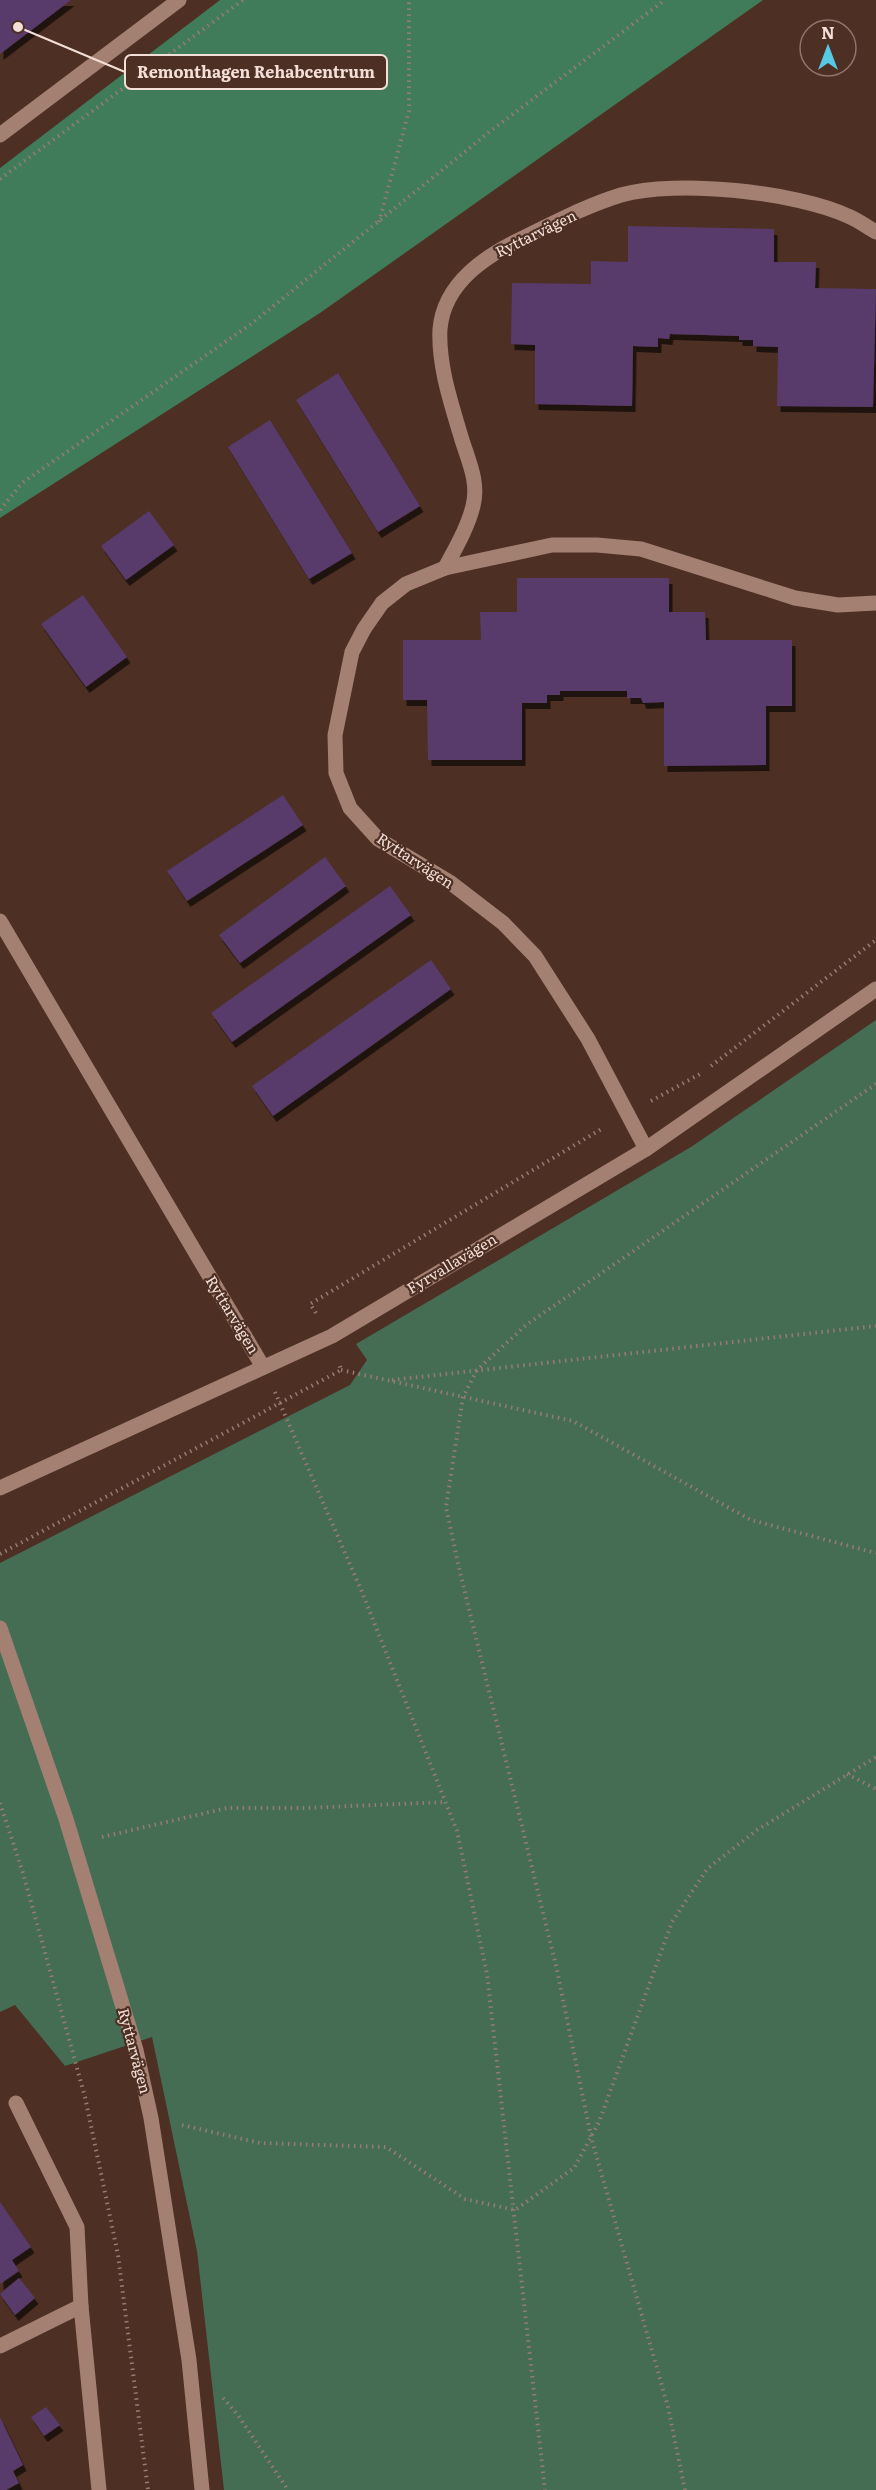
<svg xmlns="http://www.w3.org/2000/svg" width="876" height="2490" viewBox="0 0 876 2490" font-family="Literata,serif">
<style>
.green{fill:#446d54}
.forest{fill:#417c5a}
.building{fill:#583b6a;filter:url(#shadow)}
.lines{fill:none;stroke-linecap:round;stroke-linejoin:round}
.path{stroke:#967c72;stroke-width:4;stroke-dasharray:1.5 4.5;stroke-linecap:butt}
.minor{stroke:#a38072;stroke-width:15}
.labels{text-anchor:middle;stroke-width:4.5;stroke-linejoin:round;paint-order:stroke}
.street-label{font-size:15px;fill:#f3dfd7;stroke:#4d2f23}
.leader{fill:none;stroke:#f3dfd7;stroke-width:2}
.callout-dot{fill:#f3dfd7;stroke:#4d2f23;stroke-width:2}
.callout{fill:#4d2f23;stroke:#f3dfd7;stroke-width:2}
.callout-label{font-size:16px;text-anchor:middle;font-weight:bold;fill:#f3dfd7}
</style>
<defs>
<filter id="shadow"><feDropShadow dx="3.5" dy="6" stdDeviation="0" flood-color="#0009"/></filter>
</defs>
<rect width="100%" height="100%" fill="#4d2f23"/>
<path class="green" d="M 876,1020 L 876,2490 L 224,2490 L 197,2251 L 152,2037 L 65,2066 L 15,2005 L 0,2012 L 0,1563 L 350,1385 L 367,1360 L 356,1344 L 691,1147 Z"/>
<path class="forest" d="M 220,0 L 763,0 L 320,313 L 0,518 L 0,168 Z"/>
<g class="building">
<path d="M 0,0 L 71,0 L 0,54 Z"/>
<path d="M 628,226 L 774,229 L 774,262 L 816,262 L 815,288 L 876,289 L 873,407 L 777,406 L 778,347 L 753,346 L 753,340 L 739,340 L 739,336 L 670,334 L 669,339 L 658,338 L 658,347 L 633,346 L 632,406 L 535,404 L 535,345 L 511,344 L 512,283 L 591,284 L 591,261 L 628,262 Z"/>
<path d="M 338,373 L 420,506 L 378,532 L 296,400 Z"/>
<path d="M 270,420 L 352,553 L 309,579 L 228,447 Z"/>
<path d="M 149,511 L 174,545 L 126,580 L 101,546 Z"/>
<path d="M 517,578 L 669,578 L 669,612 L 705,612 L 706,640 L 792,640 L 792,706 L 766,706 L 766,765 L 664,766 L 664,702 L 643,703 L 641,698 L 627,698 L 627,691 L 560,691 L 560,695 L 547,695 L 547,703 L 522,703 L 522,760 L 428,760 L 427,700 L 403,700 L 403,640 L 481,640 L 480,612 L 517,612 Z"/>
<path d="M 83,595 L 127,657 L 86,687 L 41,624 Z"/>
<path d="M 283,795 L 303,825 L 187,901 L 167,871 Z"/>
<path d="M 325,857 L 346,886 L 240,963 L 219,935 Z"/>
<path d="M 390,886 L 411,915 L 232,1042 L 211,1013 Z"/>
<path d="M 431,960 L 451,989 L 273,1116 L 252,1086 Z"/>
<path d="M 0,2202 L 31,2247 L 12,2260 L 19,2271 L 0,2284 Z"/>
<path d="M 19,2278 L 35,2298 L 15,2315 L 0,2294 Z"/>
<path d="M 46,2407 L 60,2425 L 44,2436 L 31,2417 Z"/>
<path d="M 0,2417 L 23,2465 L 13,2471 L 19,2483 L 6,2490 L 0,2490 Z"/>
</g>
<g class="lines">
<g class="path">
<path d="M 0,179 L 243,0"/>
<path d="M 379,222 L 409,111 L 409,0"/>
<path d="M 0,510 L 22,483 L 251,324 L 493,129 L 665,0"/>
<path d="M 711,1066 L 876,940"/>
<path d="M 651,1101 L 700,1074"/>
<path d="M 316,1313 L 310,1304 L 603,1128"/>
<path d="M 341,1370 L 573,1421 L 751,1520 L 876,1553"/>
<path d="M 392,1380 L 876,1326"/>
<path d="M 275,1392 L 362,1592 L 457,1831 L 487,1974 L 545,2490"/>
<path d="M 0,1554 L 341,1370 L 339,1363"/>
<path d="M 847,1774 L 876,1789"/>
<path d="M 0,1803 L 23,1873 L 85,2097 L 118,2255 L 148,2490"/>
<path d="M 102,1837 L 227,1808 L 307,1808 L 446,1802"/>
<path d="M 182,2125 L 260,2143 L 386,2147 L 465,2199 L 515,2210 L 574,2168 L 599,2122 L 672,1922 L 707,1869 L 757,1830 L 876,1757"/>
<path d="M 223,2398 L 238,2415 L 288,2490"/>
<path d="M 685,2490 L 668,2407 L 591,2137 L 557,1970 L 459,1568 L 446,1507 L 463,1397 L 477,1370 L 526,1325 L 876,1084"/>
</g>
<g class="minor">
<path d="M 0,135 L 179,0"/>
<path d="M 445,568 C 455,549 468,527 473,506 C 479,483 469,462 462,440 C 452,406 438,366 440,329 C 444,282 487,255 525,237 C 556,222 588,205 621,195 C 676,179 796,192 848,216 C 858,220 867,227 876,232"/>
<path d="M 0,921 L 263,1367"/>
<path d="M 646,1149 L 588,1039 L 535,956 L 503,923 L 451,883 L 378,839 L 350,808 L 336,773 L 335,735 L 352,652 L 364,629 L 382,603 L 406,584 L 445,568 L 552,545 L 597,545 L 641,549 L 795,598 L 838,605 L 876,603"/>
<path d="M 0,1488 L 332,1336 L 646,1149 L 876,989"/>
<path d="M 0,1628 L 66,1819 L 136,2050 L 151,2118 L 189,2360 L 202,2490"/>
<path d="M 16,2103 L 77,2227 L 81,2306 L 99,2490"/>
<path d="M 0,2346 L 81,2306"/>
</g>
</g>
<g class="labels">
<g class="street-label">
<text transform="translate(536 234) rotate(-26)" y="5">Ryttarvägen</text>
<text transform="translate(415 861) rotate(33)" y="5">Ryttarvägen</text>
<text transform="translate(452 1264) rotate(-31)" y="5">Fyrvallavägen</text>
<text transform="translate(232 1315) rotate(59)" y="5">Ryttarvägen</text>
<text transform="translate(134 2051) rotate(75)" y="5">Ryttarvägen</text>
</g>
</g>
<path class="leader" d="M18 27L125 72"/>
<circle class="callout-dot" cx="18" cy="27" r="6"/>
<rect class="callout" x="125" y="55" width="262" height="34" rx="6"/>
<g class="callout-label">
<text x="256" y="78">Remonthagen Rehabcentrum</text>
</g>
<g transform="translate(828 48)"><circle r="28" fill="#4d2f23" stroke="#8f756b" stroke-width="1.5"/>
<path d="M0-4.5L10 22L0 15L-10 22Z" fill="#58c9e3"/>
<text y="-9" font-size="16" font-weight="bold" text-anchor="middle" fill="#f3dfd7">N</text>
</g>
</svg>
